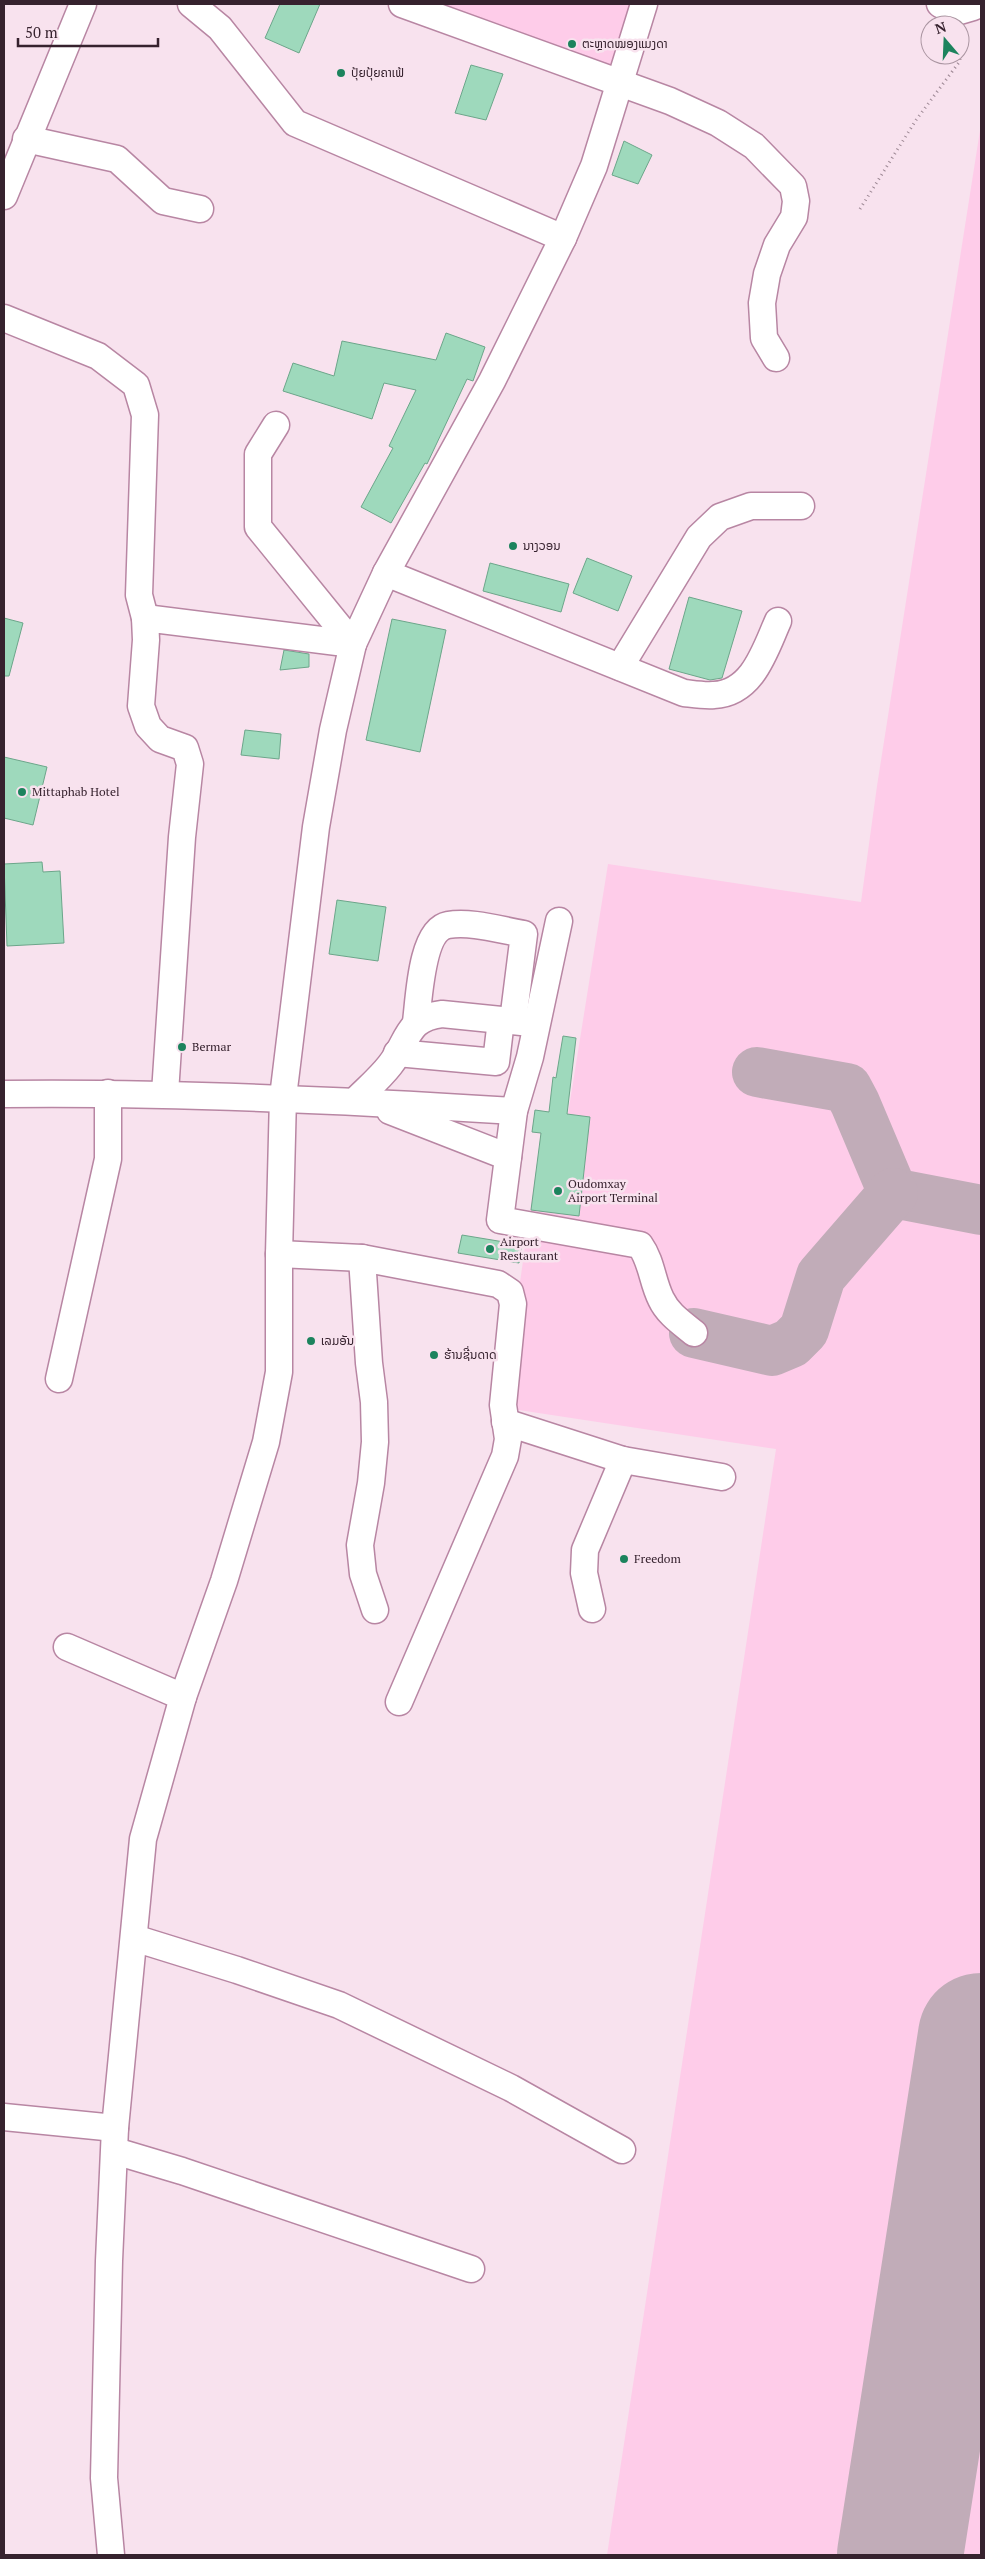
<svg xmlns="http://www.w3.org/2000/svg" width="985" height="2559" viewBox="0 0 985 2559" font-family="'PT Serif','Noto Sans Lao',serif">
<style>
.built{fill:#fecce9}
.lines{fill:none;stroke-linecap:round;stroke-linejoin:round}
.taxiway{stroke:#c1acb8;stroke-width:50}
.runway{stroke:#c1acb8;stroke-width:126}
.building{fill:#9ed9bc;stroke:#6ca68a}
.minor-casing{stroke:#b886a3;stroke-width:29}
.path{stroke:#9c8793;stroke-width:3;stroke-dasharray:1 4;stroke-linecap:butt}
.minor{stroke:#fff;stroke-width:26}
.poi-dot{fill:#1c835d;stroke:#f8e2ee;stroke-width:2}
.labels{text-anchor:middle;stroke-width:5;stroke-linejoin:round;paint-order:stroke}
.poi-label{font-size:12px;fill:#36222e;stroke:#f8e2ee;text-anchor:start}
</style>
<rect width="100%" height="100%" fill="#f8e2ee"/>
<g class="built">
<path d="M 402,4 L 644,4 L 621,85 Z"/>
<path d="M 981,124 L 981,2555 L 607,2555 L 776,1449 L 512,1409 L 505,1388 L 541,1134 L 532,1132 L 535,1110 L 568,1114 L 608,864 L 861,902 L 877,786 Z"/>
</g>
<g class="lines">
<g class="taxiway">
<path d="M 757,1072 L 847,1088 L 855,1103 L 893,1193"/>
<path d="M 893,1193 L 981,1210"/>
<path d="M 694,1333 L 772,1351 L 791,1343 L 804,1330 L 821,1276 L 893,1193"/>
</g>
<path class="runway" d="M 900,2555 L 981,2036"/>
</g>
<g class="building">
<path d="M 280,4 L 320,4 L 299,53 L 265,38 Z"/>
<path d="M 471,65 L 503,74 L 486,120 L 455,113 Z"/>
<path d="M 624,141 L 652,155 L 638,184 L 612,175 Z"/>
<path d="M 446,333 L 485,347 L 473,381 L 467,379 L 427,464 L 425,463 L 391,523 L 361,507 L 393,448 L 389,446 L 416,390 L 384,383 L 372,419 L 283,391 L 293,363 L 334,376 L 342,341 L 436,360 Z"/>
<path d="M 587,558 L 632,576 L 618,611 L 573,593 Z"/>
<path d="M 490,563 L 569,584 L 561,612 L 483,591 Z"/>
<path d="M 689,597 L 742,611 L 722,678 L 710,680 L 669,669 Z"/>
<path d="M 4,618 L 23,623 L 9,676 L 4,676 Z"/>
<path d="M 392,619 L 446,630 L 420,752 L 366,740 Z"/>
<path d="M 284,650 L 309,654 L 309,667 L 280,670 Z"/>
<path d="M 245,730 L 281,734 L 279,759 L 241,755 Z"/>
<path d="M 4,757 L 47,767 L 33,825 L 4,818 Z"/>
<path d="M 42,862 L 43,872 L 60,871 L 64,943 L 7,946 L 4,864 Z"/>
<path d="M 337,900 L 386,907 L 378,961 L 329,954 Z"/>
<path d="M 563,1036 L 576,1038 L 567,1114 L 590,1117 L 579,1216 L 531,1210 L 541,1133 L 532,1132 L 535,1110 L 549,1112 L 553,1077 L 556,1078 Z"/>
<path d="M 462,1235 L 522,1245 L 519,1263 L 458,1253 Z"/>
</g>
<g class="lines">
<defs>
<g id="minor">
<path d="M 191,4 L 220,28 L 295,123 L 563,238"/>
<path d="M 402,4 L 670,101 L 718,123 L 754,146 L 793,186 L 796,201 L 794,217 L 777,245 L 767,274 L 762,303 L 764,338 L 776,358"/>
<path d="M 940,4 L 956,12 L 973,7 L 975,4"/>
<path d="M 26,139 L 117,159 L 163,201 L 200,209"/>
<path d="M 4,196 L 83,4"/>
<path d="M 4,318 L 98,356 L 136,385 L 145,415 L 139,595 L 145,618"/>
<path d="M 276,425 L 258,454 L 258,527 L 353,644"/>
<path d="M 386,573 L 684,693 C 693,694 705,696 714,695 C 753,693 765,650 778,621"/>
<path d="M 620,667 L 699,537 L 720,517 L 751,506 L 801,506"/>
<path d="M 559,921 L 530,1057 L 514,1111 L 500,1220 L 640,1245 C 652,1262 652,1281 661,1299 C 668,1314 682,1323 694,1333"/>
<path d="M 416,1022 C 419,1000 421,930 448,925 C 471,921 500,930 524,934 L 513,1021"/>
<path d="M 397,1053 L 496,1062 L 501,1020"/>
<path d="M 165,1093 L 182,837 L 190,764 L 185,748 L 160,739 L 148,726 L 141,706 L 146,640 L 145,618 L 353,644"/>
<path d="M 4,1094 C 175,1092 344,1100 514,1111"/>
<path d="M 355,1101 C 367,1089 380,1078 390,1065 C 409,1041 406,1018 442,1014 L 531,1023"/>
<path d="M 390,1111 L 508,1157"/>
<path d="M 279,1254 L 362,1258 L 498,1284 L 510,1292 L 513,1304 L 503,1405 L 508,1439 L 505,1456 L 399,1702"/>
<path d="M 362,1258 L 369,1363 L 374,1402 L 375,1442 L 371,1483 L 360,1545 L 363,1574 L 375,1610"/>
<path d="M 59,1379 L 108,1159 L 108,1093"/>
<path d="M 505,1422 L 623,1460 L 722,1477"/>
<path d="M 592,1609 L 584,1573 L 585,1550 L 623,1460"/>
<path d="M 67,1647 L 183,1697"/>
<path d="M 134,1938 L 237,1970 L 339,2005 L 511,2088 L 622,2150"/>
<path d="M 4,2117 L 115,2128 L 143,1839 L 183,1697 L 224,1581 L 266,1442 L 279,1372 L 279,1254 L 283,1097 L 316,827 L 333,730 L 353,644 L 386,573 L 492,381 L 563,238 L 594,166 L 644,4"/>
<path d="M 115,2151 L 182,2171 L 471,2269"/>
<path d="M 111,2555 L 104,2478 L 109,2261 L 115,2128"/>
</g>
</defs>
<use href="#minor" class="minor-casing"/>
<path class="path" d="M 860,209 L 916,120 L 960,61 L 960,31"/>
<use href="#minor" class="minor"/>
</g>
<g class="poi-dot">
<circle cx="572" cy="44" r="5"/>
<circle cx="341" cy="73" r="5"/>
<circle cx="513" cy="546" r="5"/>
<circle cx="22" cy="792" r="5"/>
<circle cx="182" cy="1047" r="5"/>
<circle cx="558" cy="1191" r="5"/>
<circle cx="490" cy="1249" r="5"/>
<circle cx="311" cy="1341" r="5"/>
<circle cx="434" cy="1355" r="5"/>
<circle cx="624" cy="1559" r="5"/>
</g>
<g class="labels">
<g class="poi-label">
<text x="582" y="48">ຕະຫຼາດໝອງແມງດາ</text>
<text x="351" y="77">ປຸ້ຍປຸ້ຍຄາເຟ້</text>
<text x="523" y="550">ນາງວອນ</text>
<text x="32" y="796">Mittaphab Hotel</text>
<text x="192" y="1051">Bermar</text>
<text x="568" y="1188">Oudomxay<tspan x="568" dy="14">Airport Terminal</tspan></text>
<text x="500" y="1246">Airport<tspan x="500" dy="14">Restaurant</tspan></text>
<text x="321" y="1345">ເລມອັນ</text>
<text x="444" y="1359">ຮ້ານຊີ່ນດາດ</text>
<text x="634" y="1563">Freedom</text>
</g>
</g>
<rect width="985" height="2559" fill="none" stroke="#36222e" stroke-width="10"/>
<g transform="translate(945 40) rotate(341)"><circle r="24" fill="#f8e2ee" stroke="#aa95a1"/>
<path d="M0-4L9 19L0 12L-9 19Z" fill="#1c835d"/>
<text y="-8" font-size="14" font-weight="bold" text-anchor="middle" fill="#36222e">N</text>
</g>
<path d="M18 38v8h140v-8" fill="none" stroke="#36222e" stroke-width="2.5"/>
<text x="25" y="38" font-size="15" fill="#36222e" stroke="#f8e2ee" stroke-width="4" paint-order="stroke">50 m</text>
</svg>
